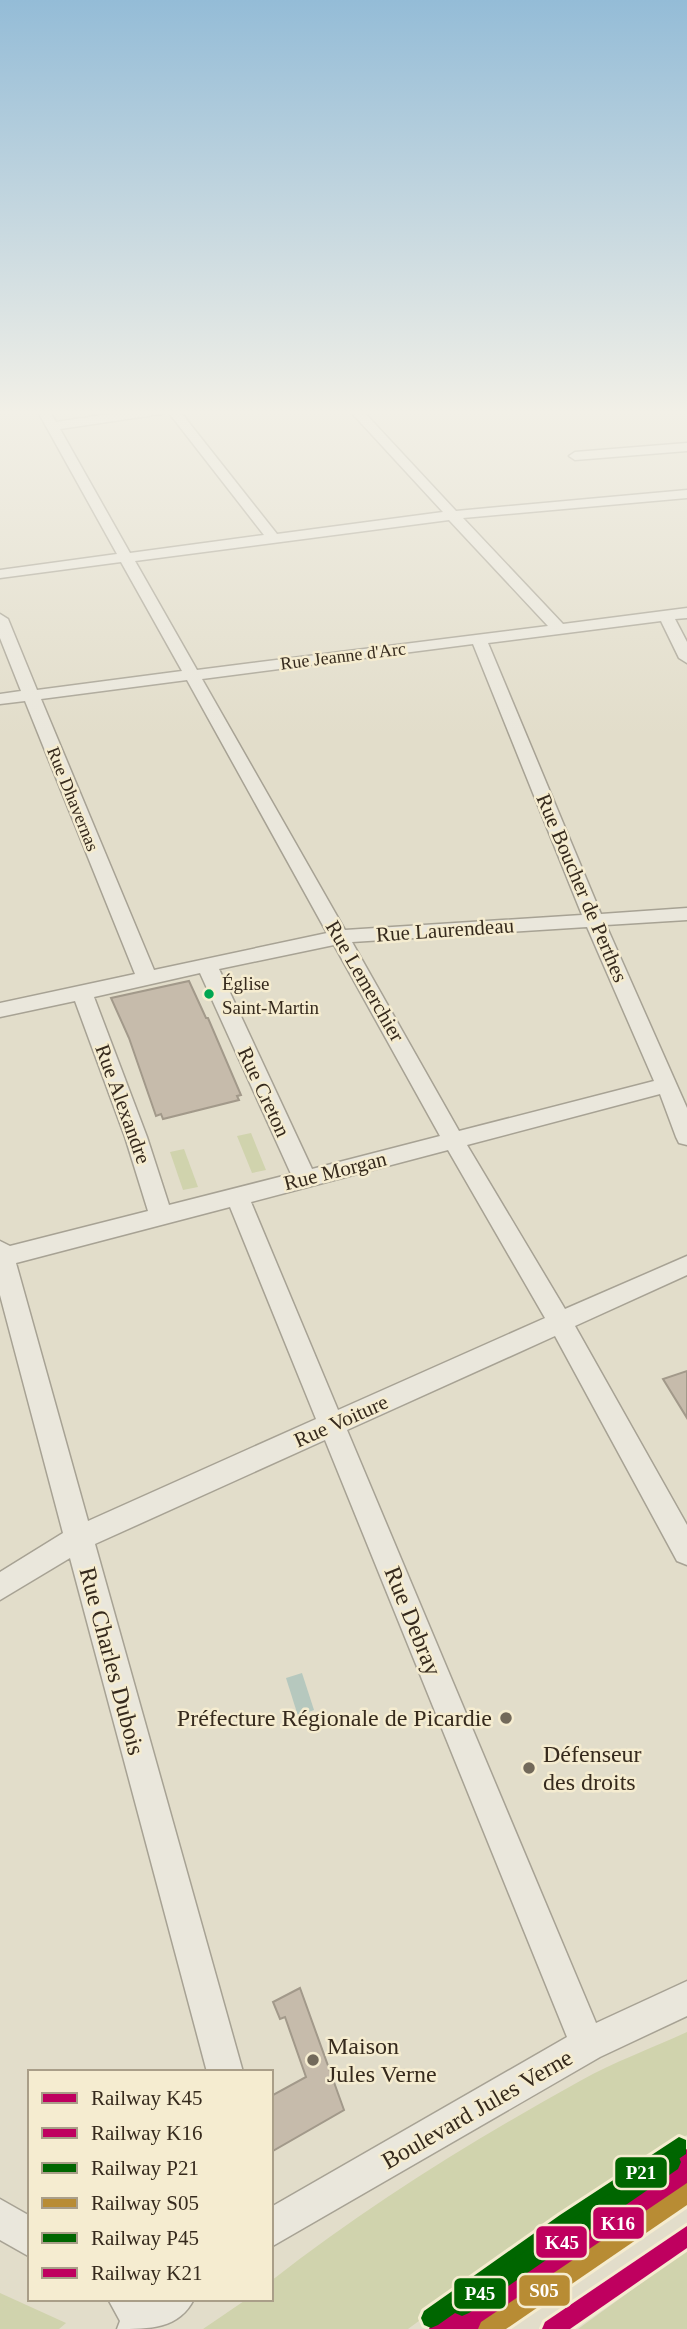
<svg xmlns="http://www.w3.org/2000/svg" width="687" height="2329" viewBox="0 0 687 2329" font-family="'Times New Roman',serif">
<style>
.green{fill:#d0d3ad}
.water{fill:#b6c8be}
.building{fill:#c6bbab;stroke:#a2998a;stroke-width:2}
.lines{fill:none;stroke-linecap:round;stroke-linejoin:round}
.street-casing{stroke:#a7a294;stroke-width:3}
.street{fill:#eae7dc;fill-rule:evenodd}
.rail-1-casing{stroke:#f5ecd0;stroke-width:6}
.rail-2-casing{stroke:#f5ecd0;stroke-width:6}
.rail-3-casing{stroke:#f5ecd0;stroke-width:6}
.rail-4-casing{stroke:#f5ecd0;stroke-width:6}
.rail-5-casing{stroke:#f5ecd0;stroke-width:6}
.rail-6-casing{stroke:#f5ecd0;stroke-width:6}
.rail-1{fill:#bf005f;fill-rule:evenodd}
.rail-2{fill:#bf005f;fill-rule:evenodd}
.rail-3{fill:#060;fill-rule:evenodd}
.rail-4{fill:#b88c34;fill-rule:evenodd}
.rail-5{fill:#060;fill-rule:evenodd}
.rail-6{fill:#bf005f;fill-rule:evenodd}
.bus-dot{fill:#00a651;stroke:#f5ecd0;stroke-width:2.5}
.poi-dot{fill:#72695a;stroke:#f5ecd0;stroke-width:2.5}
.labels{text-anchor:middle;stroke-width:5;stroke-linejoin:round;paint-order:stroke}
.far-street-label{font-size:18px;fill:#362a1d;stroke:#f5ecd0}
.bus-label{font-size:19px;fill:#362a1d;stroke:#f5ecd0;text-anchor:start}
.street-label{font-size:21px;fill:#362a1d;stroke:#f5ecd0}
.near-street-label{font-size:24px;fill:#362a1d;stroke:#f5ecd0}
.near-poi-label{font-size:24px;fill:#362a1d;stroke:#f5ecd0;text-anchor:start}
.line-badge{stroke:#f5ecd0;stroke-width:2.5}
.badge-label{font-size:19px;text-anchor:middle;font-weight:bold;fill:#fff}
</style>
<rect width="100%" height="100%" fill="#e2ddca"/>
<g class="green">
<path d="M 251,1133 L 266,1170 L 252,1173 L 237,1136 Z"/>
<path d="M 184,1149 L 198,1187 L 183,1190 L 170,1152 Z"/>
<path d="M 687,2032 L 687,2135 L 557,2219 L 408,2329 L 203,2329 L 247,2299 L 271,2299 L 271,2281 C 368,2205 473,2140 580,2081 C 614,2062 652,2048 687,2032 Z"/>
<path d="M 687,2250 L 687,2329 L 578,2329 Z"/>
<path d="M 0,2293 L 66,2323 L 59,2329 L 0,2329 Z"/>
</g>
<path class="water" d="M 302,1673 L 314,1710 L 298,1716 L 286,1678 Z"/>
<g class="building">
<path d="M 189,981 L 206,1018 L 208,1018 L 241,1095 L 237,1096 L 239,1100 L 163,1119 L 161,1114 L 156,1116 L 129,1038 L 111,998 Z"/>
<path d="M 687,1371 L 687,1418 L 663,1379 Z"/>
<path d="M 300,1988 L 344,2110 L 271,2152 L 271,2096 L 306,2077 L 285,2017 L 280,2019 L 273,2002 Z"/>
</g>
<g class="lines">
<defs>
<g id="street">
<path d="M 37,410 L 49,410 L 56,422 L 136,410 L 179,410 L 277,534 L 443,512 L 349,410 L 362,410 L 456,511 L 687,490 L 687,498 L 463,518 L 563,624 L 687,608 L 687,618 L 675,619 L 687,642 L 687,663 L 679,658 L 661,621 L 488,643 L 601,914 L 687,908 L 687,920 L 606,925 L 687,1108 L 687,1145 L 679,1143 L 676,1137 L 660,1094 L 467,1145 L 565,1309 L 687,1256 L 687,1275 L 575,1326 L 687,1525 L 687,1565 L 677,1561 L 555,1336 L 347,1430 L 596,2023 L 687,1981 L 687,2016 L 600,2057 L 271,2247 L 271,2207 L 567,2037 L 325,1440 L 95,1544 L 243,2072 L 207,2072 L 70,1558 L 0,1600 L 0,1572 L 63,1533 L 0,1295 L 0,1241 L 10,1246 L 148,1211 L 125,1137 L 75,1001 L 0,1017 L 0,1003 L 135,974 L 25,701 L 0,704 L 0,694 L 21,691 L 0,638 L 0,614 L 8,619 L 37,690 L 182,671 L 121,562 L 0,578 L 0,570 L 117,554 ZM 167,410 L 169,413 L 264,535 L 130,553 L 60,429 L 161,414 ZM 449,520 L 548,626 L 197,670 L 135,561 ZM 473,644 L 582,915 L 345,930 L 202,679 ZM 187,680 L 327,933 L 154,970 L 41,699 ZM 587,927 L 654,1081 L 459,1131 L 352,942 ZM 334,945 L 440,1136 L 312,1169 L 219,969 ZM 200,973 L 291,1174 L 169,1205 L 147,1137 L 94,997 ZM 448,1150 L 545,1318 L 338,1410 L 251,1202 ZM 230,1207 L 316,1419 L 88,1521 L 16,1263 Z"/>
<path d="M 687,443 L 687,451 L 575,460 L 569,456 L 575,452 Z"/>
<path d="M 0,2199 L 30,2216 L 30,2257 L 0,2240 Z"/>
<path d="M 108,2299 L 194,2299 C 179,2329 150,2329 117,2329 L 120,2321 Z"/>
</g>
</defs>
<use href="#street" class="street-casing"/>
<use href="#street" class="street"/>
<defs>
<path id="rail-1" d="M 687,2149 L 687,2171 L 582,2240 L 457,2329 L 429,2329 L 432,2322 L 568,2226 Z"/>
<path id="rail-2" d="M 687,2166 L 687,2188 L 481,2329 L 453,2329 L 456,2322 Z"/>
<path id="rail-3" d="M 679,2137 L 686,2140 L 686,2154 L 574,2229 L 438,2325 L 431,2328 L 424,2325 L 421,2318 L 424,2311 L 560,2215 Z"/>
<path id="rail-4" d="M 687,2183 L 687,2205 L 506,2329 L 478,2329 L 481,2322 Z"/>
<path id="rail-5" d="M 671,2152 L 678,2155 L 681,2162 L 678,2169 L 469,2313 L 462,2316 L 455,2313 L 452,2306 L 455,2299 Z"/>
<path id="rail-6" d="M 687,2226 L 687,2248 L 570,2329 L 542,2329 L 545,2322 Z"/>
</defs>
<use href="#rail-1" class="rail-1-casing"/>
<use href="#rail-2" class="rail-2-casing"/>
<use href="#rail-3" class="rail-3-casing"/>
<use href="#rail-4" class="rail-4-casing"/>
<use href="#rail-5" class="rail-5-casing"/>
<use href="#rail-6" class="rail-6-casing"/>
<use href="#rail-1" class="rail-1"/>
<use href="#rail-2" class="rail-2"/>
<use href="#rail-3" class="rail-3"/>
<use href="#rail-4" class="rail-4"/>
<use href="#rail-5" class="rail-5"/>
<use href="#rail-6" class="rail-6"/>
</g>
<linearGradient id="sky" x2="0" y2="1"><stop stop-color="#94bcd7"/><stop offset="0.56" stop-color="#f2f0e7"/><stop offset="1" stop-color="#f2f0e7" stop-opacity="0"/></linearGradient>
<rect width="687" height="736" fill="url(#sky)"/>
<circle class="bus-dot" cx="209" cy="994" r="6"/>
<g class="poi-dot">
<circle cx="506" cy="1718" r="7"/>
<circle cx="529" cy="1768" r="7"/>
<circle cx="313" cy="2060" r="7"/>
</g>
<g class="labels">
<g class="far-street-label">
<text transform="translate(343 656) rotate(-7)" y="6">Rue Jeanne d'Arc</text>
<text transform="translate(73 799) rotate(68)" y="6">Rue Dhavernas</text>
</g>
<g class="bus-label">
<text x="222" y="990">Église<tspan x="222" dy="24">Saint-Martin</tspan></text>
</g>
<g class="street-label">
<text transform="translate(582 888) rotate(67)" y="7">Rue Boucher de Perthes</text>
<text transform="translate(445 930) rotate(-4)" y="7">Rue Laurendeau</text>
<text transform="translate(365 981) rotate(60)" y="7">Rue Lemerchier</text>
<text transform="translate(264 1092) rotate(65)" y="7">Rue Creton</text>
<text transform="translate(123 1104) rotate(70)" y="7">Rue Alexandre</text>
<text transform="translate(335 1171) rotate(-14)" y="7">Rue Morgan</text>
<text transform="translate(341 1421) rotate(-24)" y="7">Rue Voiture</text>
</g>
<g class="near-street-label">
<text transform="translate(413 1621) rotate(68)" y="8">Rue Debray</text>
<text transform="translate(112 1661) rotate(75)" y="8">Rue Charles Dubois</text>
<text transform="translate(477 2109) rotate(-30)" y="8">Boulevard Jules Verne</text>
</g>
<g class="near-poi-label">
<text x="492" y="1726" text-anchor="end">Préfecture Régionale de Picardie</text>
<text x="543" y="1762">Défenseur<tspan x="543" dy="28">des droits</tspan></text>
<text x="327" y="2054">Maison<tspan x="327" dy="28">Jules Verne</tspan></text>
</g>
</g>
<g class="line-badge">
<rect x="614" y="2156" width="54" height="33" rx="7" fill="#060"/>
<rect x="592" y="2206" width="53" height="34" rx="7" fill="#bf005f"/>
<rect x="535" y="2225" width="53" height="34" rx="7" fill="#bf005f"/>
<rect x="518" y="2274" width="53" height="33" rx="7" fill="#b88c34"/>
<rect x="453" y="2277" width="54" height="33" rx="7" fill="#060"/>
</g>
<g class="badge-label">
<text x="641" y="2179">P21</text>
<text x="618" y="2230">K16</text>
<text x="562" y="2249">K45</text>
<text x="544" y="2297">S05</text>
<text x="480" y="2300">P45</text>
</g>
<rect x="28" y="2070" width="245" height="231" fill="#f5ecd0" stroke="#a99e88" stroke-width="2"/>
<rect x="42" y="2093" width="35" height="10" fill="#bf005f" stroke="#a99e88" stroke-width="2"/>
<text x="91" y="2105" font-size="21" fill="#362a1d">Railway K45</text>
<rect x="42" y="2128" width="35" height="10" fill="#bf005f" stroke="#a99e88" stroke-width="2"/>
<text x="91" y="2140" font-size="21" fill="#362a1d">Railway K16</text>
<rect x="42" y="2163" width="35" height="10" fill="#006600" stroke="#a99e88" stroke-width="2"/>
<text x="91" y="2175" font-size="21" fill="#362a1d">Railway P21</text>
<rect x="42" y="2198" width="35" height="10" fill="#b88c34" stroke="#a99e88" stroke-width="2"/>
<text x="91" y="2210" font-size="21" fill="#362a1d">Railway S05</text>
<rect x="42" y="2233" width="35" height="10" fill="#006600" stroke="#a99e88" stroke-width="2"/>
<text x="91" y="2245" font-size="21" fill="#362a1d">Railway P45</text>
<rect x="42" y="2268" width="35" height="10" fill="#bf005f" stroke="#a99e88" stroke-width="2"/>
<text x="91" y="2280" font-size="21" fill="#362a1d">Railway K21</text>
</svg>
